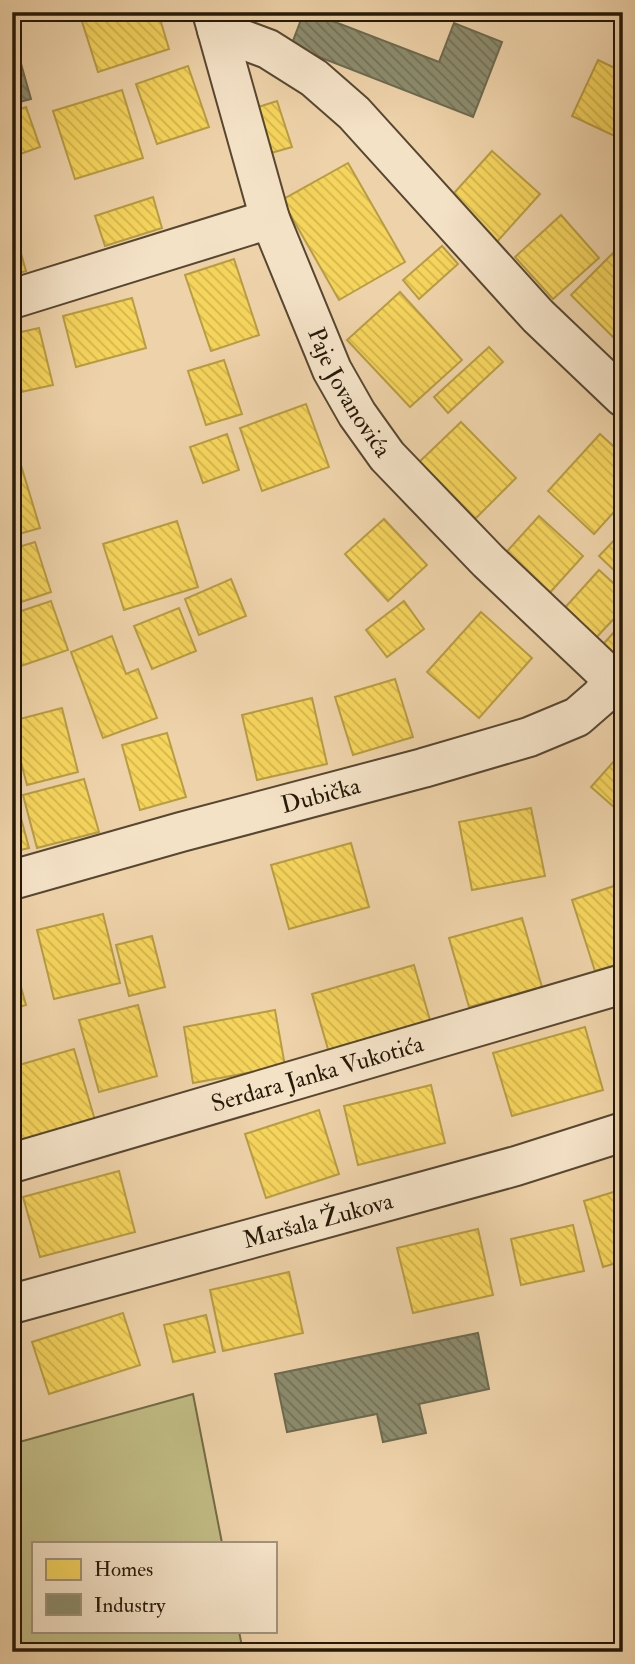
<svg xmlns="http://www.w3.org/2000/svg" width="635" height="1664" viewBox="0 0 635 1664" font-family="'IM FELL Double Pica',serif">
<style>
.grass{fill:#c0ba83;stroke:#726a46;stroke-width:2}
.homes{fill:url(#homes-back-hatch);stroke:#b79d43;stroke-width:2}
.industry{fill:url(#industry-back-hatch);stroke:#6d6a4f;stroke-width:2}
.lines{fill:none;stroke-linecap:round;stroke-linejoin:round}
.minor-casing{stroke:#574730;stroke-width:42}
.minor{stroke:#f4e2c7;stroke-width:38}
.labels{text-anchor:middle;stroke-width:7;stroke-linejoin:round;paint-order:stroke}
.street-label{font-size:24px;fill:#251908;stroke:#f4e2c7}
</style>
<defs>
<pattern id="homes-back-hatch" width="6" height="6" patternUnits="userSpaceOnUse" patternTransform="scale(1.75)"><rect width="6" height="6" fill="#f6d55c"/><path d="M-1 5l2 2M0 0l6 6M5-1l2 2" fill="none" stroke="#d3b64e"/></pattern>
<pattern id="industry-back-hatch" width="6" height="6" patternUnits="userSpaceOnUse" patternTransform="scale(1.75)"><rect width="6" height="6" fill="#8c8c6e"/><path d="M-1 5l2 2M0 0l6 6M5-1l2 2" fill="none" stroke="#727258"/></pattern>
</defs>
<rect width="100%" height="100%" fill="#eed2a9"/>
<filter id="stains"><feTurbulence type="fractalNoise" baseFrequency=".00286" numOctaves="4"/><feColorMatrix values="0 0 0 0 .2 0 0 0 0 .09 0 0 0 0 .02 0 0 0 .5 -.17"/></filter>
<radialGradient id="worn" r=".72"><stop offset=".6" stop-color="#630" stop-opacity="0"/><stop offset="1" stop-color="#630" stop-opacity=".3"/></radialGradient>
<path class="grass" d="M 193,1394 L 222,1543 L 33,1543 L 33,1631 L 239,1631 L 243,1652 L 12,1652 L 12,1444 Z"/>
<g class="homes">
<path d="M 79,12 L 158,12 L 169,49 L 98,72 Z"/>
<path d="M 598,60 L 623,72 L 623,140 L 572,116 Z"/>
<path d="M 188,66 L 209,127 L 157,144 L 136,84 Z"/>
<path d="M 122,90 L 143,158 L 75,179 L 53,111 Z"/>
<path d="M 277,101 L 292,147 L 264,155 L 249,110 Z"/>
<path d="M 26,107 L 40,147 L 12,157 L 12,112 Z"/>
<path d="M 492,151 L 540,194 L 495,244 L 446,202 Z"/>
<path d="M 348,163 L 405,262 L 339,300 L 282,200 Z"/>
<path d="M 153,197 L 162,228 L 105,246 L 95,216 Z"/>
<path d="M 561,215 L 599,258 L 553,299 L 515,257 Z"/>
<path d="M 12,222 L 26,271 L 12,275 Z"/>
<path d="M 442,246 L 458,264 L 419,299 L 403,280 Z"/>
<path d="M 616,250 L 623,256 L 623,331 L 615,339 L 571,295 Z"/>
<path d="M 234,259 L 259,335 L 211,351 L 185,275 Z"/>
<path d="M 400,292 L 462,360 L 410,407 L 347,340 Z"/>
<path d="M 132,298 L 146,348 L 76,367 L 63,316 Z"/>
<path d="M 39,328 L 53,385 L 12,394 L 12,334 Z"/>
<path d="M 489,347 L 503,362 L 448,413 L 434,397 Z"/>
<path d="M 224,360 L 242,414 L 206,425 L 188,371 Z"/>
<path d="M 306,404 L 329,467 L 262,491 L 240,428 Z"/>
<path d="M 461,422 L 516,478 L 472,522 L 416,465 Z"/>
<path d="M 227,434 L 239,470 L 203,483 L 190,447 Z"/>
<path d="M 600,434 L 623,455 L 623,502 L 594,534 L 548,491 Z"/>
<path d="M 20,462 L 40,528 L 12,536 L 12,464 Z"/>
<path d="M 539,516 L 583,556 L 545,598 L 501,558 Z"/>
<path d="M 384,519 L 427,565 L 388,601 L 345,554 Z"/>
<path d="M 177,521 L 198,587 L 124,610 L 103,544 Z"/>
<path d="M 623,531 L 623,569 L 618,574 L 599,556 Z"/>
<path d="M 35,542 L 51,592 L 12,605 L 12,549 Z"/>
<path d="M 599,570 L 623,592 L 623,609 L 593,641 L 561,612 Z"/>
<path d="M 231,579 L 246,616 L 199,635 L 185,599 Z"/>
<path d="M 51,601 L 68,650 L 12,669 L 12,614 Z"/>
<path d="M 404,601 L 424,629 L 387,657 L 366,630 Z"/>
<path d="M 179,608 L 196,651 L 152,669 L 134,626 Z"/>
<path d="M 481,612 L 532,658 L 479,718 L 427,672 Z"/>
<path d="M 623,622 L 623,670 L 599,649 Z"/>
<path d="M 112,636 L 126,674 L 138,669 L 157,718 L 103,738 L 71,652 Z"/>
<path d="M 395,679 L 413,737 L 353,755 L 335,697 Z"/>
<path d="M 312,698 L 327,764 L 257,780 L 242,715 Z"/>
<path d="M 62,708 L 78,772 L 27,785 L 12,728 L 12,721 Z"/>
<path d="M 167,733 L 186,797 L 140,810 L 122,745 Z"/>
<path d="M 623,751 L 623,815 L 591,787 Z"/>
<path d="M 84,779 L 99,832 L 37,848 L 23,795 Z"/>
<path d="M 13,788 L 29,848 L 12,852 L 12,789 Z"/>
<path d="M 531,808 L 545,876 L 472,890 L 459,822 Z"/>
<path d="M 351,843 L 369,907 L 289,929 L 271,865 Z"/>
<path d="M 623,883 L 623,963 L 595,971 L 572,900 Z"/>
<path d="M 103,914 L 120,983 L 54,999 L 37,930 Z"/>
<path d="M 522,918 L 542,987 L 469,1007 L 449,938 Z"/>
<path d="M 152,936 L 165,987 L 129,996 L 116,945 Z"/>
<path d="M 12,955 L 26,1005 L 12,1009 Z"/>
<path d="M 414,965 L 432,1027 L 330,1056 L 312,994 Z"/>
<path d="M 138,1005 L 157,1076 L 99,1092 L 79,1020 Z"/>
<path d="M 275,1010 L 285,1066 L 193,1083 L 184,1027 Z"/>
<path d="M 585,1027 L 603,1090 L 512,1116 L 493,1053 Z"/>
<path d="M 74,1049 L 97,1127 L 23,1149 L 12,1110 L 12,1067 Z"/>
<path d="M 431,1085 L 445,1143 L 358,1165 L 344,1106 Z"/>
<path d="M 319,1110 L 339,1174 L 266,1198 L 245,1134 Z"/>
<path d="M 119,1171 L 135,1232 L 40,1257 L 23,1197 Z"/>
<path d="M 623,1189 L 623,1261 L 603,1267 L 584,1201 Z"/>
<path d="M 573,1225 L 584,1271 L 521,1285 L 511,1239 Z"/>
<path d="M 478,1229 L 493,1295 L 413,1313 L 397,1248 Z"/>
<path d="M 289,1272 L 303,1333 L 223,1351 L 210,1290 Z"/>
<path d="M 123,1313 L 140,1365 L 49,1394 L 32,1342 Z"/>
<path d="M 206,1315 L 215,1352 L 173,1362 L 164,1325 Z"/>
</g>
<g class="industry">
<path d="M 304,12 L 309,12 L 439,62 L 454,23 L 502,42 L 473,117 L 291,46 Z"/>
<path d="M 12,32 L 31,99 L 12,104 Z"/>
<path d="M 478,1333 L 489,1389 L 419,1404 L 426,1433 L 383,1442 L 377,1414 L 287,1432 L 275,1374 Z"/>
</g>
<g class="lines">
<defs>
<g id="minor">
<path id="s1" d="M 212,12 L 270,219 L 332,370 L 357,414 L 387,456 L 488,561 L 623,689"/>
<path d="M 217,30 L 268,49 L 314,78 L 354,113 L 538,316 L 623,397"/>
<path d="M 12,299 L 270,219"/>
<path id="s2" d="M 12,880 L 181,832 L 423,768 L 529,737 L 577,717 L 600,697 L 613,681"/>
<path id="s3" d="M 12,1163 L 623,984"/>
<path id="s4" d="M 12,1304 L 516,1166 L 623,1132"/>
</g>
</defs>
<use href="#minor" class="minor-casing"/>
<use href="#minor" class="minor"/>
</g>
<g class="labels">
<g class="street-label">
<text dy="8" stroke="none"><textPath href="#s1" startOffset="406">Paje Jovanovića</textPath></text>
<text dy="8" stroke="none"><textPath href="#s2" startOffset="320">Dubička</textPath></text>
<text dy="8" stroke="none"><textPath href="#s3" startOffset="318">Serdara Janka Vukotića</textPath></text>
<text dy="8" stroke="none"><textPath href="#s4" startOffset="317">Maršala Žukova</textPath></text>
</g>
</g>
<rect width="635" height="1664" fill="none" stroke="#eed2a9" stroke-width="42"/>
<rect x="14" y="14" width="607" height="1636" fill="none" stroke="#251908" stroke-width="3.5"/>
<rect x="21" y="21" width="593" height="1622" fill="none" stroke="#251908" stroke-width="2"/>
<rect x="32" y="1542" width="245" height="91" fill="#f4e2c7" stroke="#a1927b" stroke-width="2"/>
<rect x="46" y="1559" width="35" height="21" fill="#f6d55c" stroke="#a1927b" stroke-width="2"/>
<text x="94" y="1576" font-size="21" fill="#251908">Homes</text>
<rect x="46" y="1594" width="35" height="21" fill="#8c8c6e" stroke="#a1927b" stroke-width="2"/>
<text x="94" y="1612" font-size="21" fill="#251908">Industry</text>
<rect width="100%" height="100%" filter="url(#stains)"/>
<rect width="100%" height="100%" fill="url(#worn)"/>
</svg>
